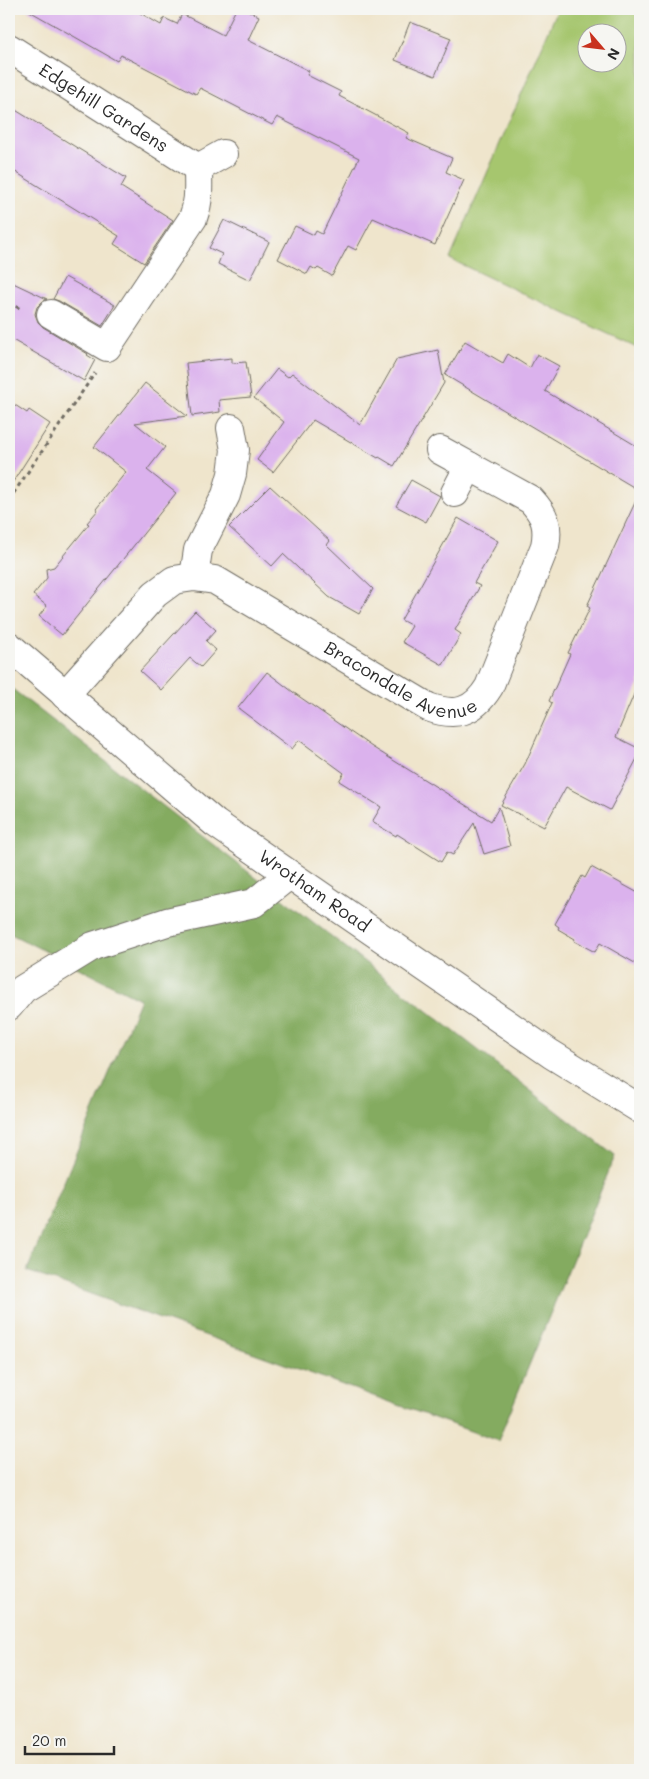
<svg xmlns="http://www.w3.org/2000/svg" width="649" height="1779" viewBox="0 0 649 1779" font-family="Mali,sans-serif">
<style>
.green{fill:#a6c66e;stroke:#68784c;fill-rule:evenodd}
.forest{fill:#84ab61;stroke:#586b46}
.building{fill:#dbb2ed}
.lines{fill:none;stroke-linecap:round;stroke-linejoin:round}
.minor-casing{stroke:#706c63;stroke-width:30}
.major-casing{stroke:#706c63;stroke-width:30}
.path{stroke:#706c63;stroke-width:3;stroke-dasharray:4 4;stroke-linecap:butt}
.minor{stroke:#fff;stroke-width:28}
.major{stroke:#fff;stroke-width:28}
.labels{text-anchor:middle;stroke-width:4.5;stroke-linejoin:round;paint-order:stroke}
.street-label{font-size:18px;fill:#2b2b2b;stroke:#f6f6f2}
</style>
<rect width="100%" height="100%" fill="#f6f6f2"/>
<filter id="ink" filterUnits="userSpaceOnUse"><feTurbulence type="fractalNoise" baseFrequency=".02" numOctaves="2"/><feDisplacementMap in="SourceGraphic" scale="10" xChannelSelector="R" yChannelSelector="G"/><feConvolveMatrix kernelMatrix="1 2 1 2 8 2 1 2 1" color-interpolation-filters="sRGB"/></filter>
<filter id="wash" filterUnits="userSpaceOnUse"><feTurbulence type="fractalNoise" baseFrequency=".0096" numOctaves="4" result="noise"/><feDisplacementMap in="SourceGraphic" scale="20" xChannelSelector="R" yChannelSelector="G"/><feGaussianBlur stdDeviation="1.12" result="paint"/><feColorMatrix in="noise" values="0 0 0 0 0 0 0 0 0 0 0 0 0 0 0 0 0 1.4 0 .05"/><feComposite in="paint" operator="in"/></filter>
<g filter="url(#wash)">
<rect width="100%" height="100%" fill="#efe5cc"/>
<path class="green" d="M 558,9 L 640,9 L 640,349 L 450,259 ZM 586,32 L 616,32 L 616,62 L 586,62 Z"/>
<path class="forest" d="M 11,688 L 615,1156 L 498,1441 L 27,1271 L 140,999 L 9,933 L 9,690 Z"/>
<g id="blocks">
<g class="building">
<path d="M 26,9 L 133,9 L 161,25 L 164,18 L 177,24 L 182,14 L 223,35 L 236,9 L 244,9 L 259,16 L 248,40 L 309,71 L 307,75 L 341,92 L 339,96 L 409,133 L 406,138 L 452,158 L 446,172 L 464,180 L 435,245 L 373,218 L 356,250 L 348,246 L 332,276 L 318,268 L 316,270 L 311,267 L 307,274 L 278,259 L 295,226 L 314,235 L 316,231 L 322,234 L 359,158 L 277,117 L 272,125 L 200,88 L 196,94 L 121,55 L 117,61 Z"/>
<path d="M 410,22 L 451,38 L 435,76 L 395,60 Z"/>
<path d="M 9,106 L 126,178 L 121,187 L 173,220 L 144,263 L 114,244 L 119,236 L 9,168 Z"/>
<path d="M 224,220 L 269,242 L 250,280 L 218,264 L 222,254 L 209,248 Z"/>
<path d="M 65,277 L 115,305 L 102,326 L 59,301 L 53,299 Z"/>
<path d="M 9,281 L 47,299 L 43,301 L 37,307 L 35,314 L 38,322 L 43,327 L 88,354 L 87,355 L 95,360 L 84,381 L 9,338 Z"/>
<path d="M 465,341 L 503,363 L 508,354 L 530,368 L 537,354 L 559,366 L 545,391 L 640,448 L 640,491 L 445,375 Z"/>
<path d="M 438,350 L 444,383 L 394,466 L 379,457 L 378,458 L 313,420 L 273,472 L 257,460 L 284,422 L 254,398 L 277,369 L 288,377 L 292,373 L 360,425 L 397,359 Z"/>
<path d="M 232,358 L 232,363 L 246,362 L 251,397 L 219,400 L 220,412 L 192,416 L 186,363 Z"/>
<path d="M 145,383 L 187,416 L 135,423 L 165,447 L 147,470 L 176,493 L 62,635 L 39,616 L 47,606 L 33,595 L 47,578 L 46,569 L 54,567 L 89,524 L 87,523 L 98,510 L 96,509 L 126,472 L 94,447 Z"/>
<path d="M 9,401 L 27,413 L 29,410 L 50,424 L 9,488 Z"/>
<path d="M 411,480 L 440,496 L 426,522 L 396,506 Z"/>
<path d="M 270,486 L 330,541 L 327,545 L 373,589 L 359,614 L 329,597 L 283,554 L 272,566 L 229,527 Z"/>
<path d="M 640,492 L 640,680 L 616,737 L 640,749 L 640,753 L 610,810 L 566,787 L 544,827 L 501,805 L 525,764 L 552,703 L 549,701 L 570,654 L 568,653 L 590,608 L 587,606 Z"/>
<path d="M 458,518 L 498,541 L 474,583 L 480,586 L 455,630 L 461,634 L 443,665 L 402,642 L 412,626 L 401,620 Z"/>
<path d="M 195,611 L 216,630 L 206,641 L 216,650 L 201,667 L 190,658 L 161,690 L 140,671 Z"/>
<path d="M 267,672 L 297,695 L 372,747 L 491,821 L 499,807 L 510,846 L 484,854 L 474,823 L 453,855 L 447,852 L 441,862 L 397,834 L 396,836 L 372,822 L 381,807 L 339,781 L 344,773 L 299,740 L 292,749 L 238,708 Z"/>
<path d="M 591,867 L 640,894 L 640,966 L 600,943 L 595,952 L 574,941 L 575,939 L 558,929 L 559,927 L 555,924 L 582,876 L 585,878 Z"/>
</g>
</g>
</g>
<g filter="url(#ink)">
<use href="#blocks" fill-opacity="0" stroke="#706c63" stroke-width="1"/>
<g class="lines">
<defs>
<g id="minor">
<path id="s1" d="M 9,48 L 198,168"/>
<path d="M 51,314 L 107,347 L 193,218 C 200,200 198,188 198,168 L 223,154"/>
<path d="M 455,493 L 469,466"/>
<path d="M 194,577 L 198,550 L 226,495 L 232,474 L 235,450 L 231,428"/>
<path id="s2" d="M 65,695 L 155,594 L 174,580 L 194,577 L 215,580 L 428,707 C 455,717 473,713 489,687 L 545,546 C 549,526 545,515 531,500 L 440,450"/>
<path d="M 9,1006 L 23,989 L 93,946 L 167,922 L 254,903 L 289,875"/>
</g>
<g id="major">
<path id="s3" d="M 9,646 L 215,823 L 551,1054 L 640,1109"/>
</g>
</defs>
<use href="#minor" class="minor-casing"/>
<use href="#major" class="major-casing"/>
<g class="path">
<path d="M 9,302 L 22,310"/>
<path d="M 9,500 L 95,373"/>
</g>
<use href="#minor" class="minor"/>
<use href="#major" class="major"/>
</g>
</g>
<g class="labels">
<g class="street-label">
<text dy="6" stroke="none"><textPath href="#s1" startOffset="112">Edgehill Gardens</textPath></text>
<text dy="6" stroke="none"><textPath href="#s2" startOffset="414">Bracondale Avenue</textPath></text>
<text dy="6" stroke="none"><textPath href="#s3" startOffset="392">Wrotham Road</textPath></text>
</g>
</g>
<rect width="649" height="1779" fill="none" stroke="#f6f6f2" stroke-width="30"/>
<g transform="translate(602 48) rotate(118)"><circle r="24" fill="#f6f6f2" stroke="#a5a5a2"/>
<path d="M0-4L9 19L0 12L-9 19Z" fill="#c8321e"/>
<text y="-8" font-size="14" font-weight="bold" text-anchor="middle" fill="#2b2b2b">N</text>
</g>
<path d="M25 1746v8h89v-8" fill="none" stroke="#2b2b2b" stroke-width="2.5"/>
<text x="32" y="1746" font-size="15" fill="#2b2b2b" stroke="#f6f6f2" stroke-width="4" paint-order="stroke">20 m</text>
</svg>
